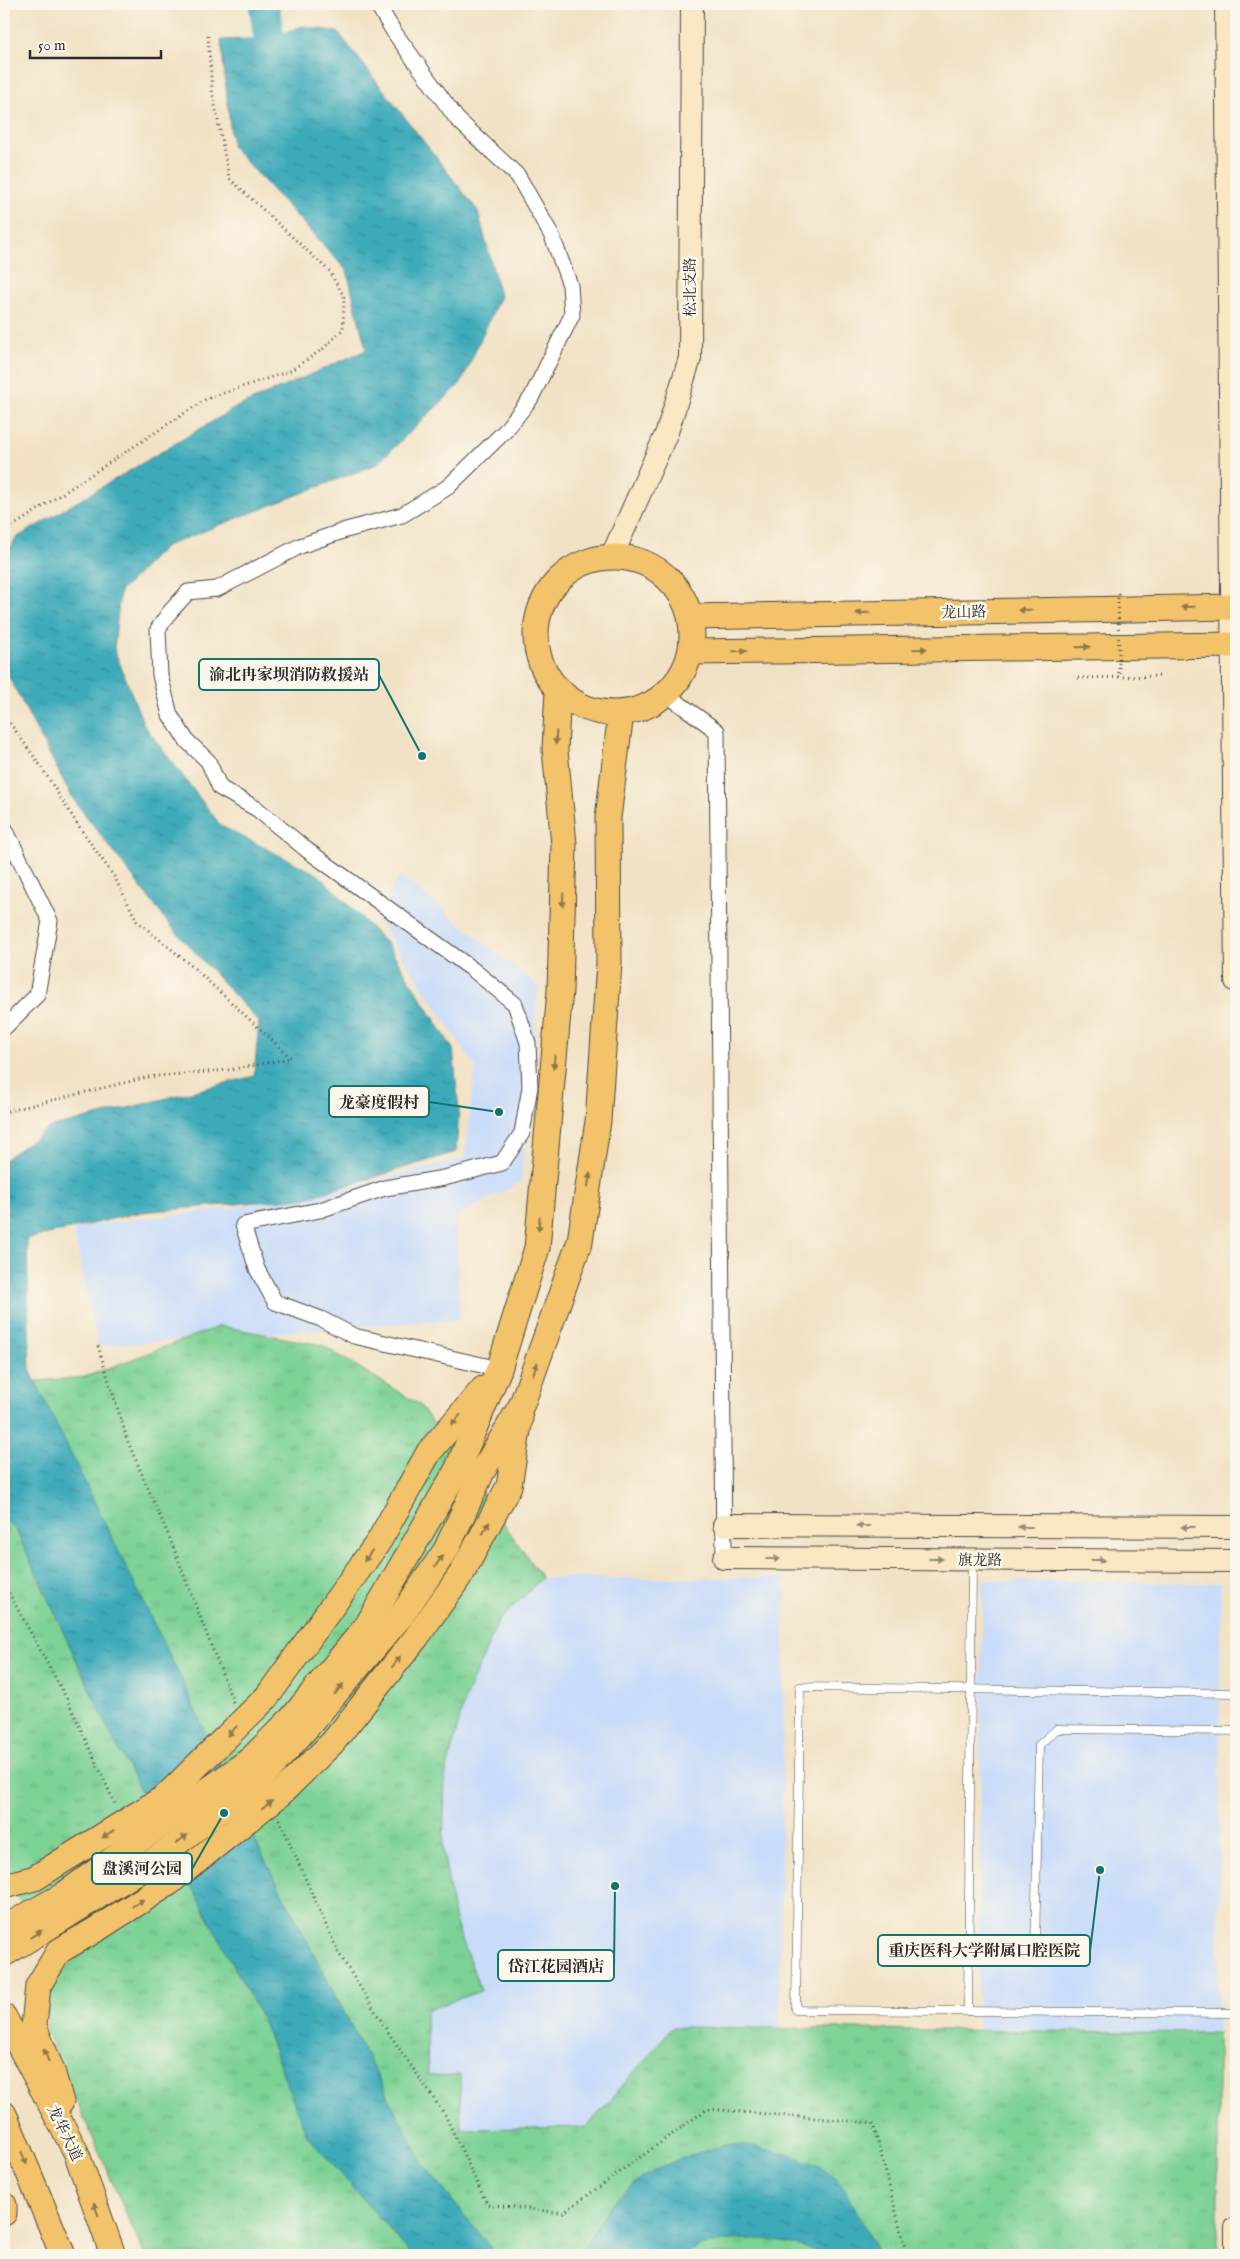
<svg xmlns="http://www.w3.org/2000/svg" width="1240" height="2259" viewBox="0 0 1240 2259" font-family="'IM FELL English','Noto Serif SC',serif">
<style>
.built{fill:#c9dcf9}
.grass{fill:url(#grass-tufts);stroke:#547e60}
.water{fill:url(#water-ripples);stroke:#346a72}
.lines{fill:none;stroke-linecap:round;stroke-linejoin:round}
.river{stroke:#3caaba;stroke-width:31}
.lane-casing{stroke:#494642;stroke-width:9}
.street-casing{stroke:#494642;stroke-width:17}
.secondary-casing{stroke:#494642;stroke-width:24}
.primary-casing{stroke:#494642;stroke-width:27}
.path{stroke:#494642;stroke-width:3;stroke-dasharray:1 4;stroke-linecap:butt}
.lane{stroke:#fff;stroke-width:8}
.street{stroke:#fff;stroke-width:15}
.secondary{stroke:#fae7c3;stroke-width:22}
.primary{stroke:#f2c36a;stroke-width:25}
.primary-bridge-casing{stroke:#494642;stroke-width:27;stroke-linecap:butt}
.path-bridge{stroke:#494642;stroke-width:3;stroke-dasharray:1 4;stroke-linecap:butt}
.primary-bridge{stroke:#f2c36a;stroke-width:25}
.oneway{fill:#8e774a}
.oneway2{fill:#928977}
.labels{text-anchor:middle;stroke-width:5;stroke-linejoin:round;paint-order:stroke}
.street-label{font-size:15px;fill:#2b2b2b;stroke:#fbf7ec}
.leader{fill:none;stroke:#0f766e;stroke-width:2}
.callout-dot{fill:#0f766e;stroke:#fbf7ec;stroke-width:2}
.callout{fill:#fbf7ec;stroke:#0f766e;stroke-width:2}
.callout-label{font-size:16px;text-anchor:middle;font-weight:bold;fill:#2b2b2b}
</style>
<defs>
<pattern id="grass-tufts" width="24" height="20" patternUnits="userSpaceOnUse" patternTransform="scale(1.25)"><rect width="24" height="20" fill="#7dd295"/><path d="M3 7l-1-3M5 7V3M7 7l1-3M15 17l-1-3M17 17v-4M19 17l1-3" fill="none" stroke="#6cb481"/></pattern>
<pattern id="water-ripples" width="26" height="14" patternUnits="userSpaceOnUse" patternTransform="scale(1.25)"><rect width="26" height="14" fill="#3caaba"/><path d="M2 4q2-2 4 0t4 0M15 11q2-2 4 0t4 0" fill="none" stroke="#338b97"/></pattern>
</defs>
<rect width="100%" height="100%" fill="#fbf7ec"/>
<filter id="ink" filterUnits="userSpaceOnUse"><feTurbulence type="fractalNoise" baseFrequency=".02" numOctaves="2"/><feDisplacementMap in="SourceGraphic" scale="10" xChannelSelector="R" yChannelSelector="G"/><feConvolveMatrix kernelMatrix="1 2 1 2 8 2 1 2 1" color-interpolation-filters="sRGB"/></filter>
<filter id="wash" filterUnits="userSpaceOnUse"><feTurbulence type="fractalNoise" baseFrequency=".0096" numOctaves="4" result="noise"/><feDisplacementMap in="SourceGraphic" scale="20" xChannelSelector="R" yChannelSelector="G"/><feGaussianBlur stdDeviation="1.12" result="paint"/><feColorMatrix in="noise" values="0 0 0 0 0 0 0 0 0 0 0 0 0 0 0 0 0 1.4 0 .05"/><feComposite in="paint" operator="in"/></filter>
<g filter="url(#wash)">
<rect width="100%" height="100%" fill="#f2e2c5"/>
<g class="built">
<path d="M 399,875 L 538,986 L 521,1182 L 455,1217 L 460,1319 L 98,1346 L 73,1228 L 306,1198 L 465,1158 L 475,1066 L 378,920 Z"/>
<path d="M 542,1578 L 785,1578 L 779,2028 L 673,2027 L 587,2127 L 460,2129 L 460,2075 L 428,2076 L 426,2010 L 481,1991 L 455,1921 L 443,1850 L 445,1777 L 464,1701 L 498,1622 Z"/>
<path d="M 982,1581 L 1221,1583 L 1218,2033 L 978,2031 Z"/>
</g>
<path class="grass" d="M 220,1326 L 322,1345 L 420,1405 L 542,1578 L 498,1622 L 464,1701 L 445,1777 L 443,1850 L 455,1921 L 481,1991 L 426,2010 L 428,2076 L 460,2075 L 461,2129 L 587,2127 L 673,2027 L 1218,2033 L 1218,2255 L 144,2254 L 47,2034 C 47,1993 48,1986 77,1957 L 4,1884 L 4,1384 L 85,1377 Z"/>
<g class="water">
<path d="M 303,26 L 338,32 L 478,211 L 500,296 L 461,383 L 377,464 L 166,546 L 120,592 L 114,649 L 144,725 L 221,826 L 319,875 L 388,945 L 453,1049 L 459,1111 L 456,1152 L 306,1198 L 142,1212 L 27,1239 L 30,1370 L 180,1677 L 248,1827 L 423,2164 L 496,2255 L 412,2255 L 306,2134 L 262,2019 L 112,1737 L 16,1530 L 4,1519 L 4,1160 L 49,1128 L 254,1076 L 259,1022 L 169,924 L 73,799 L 4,668 L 4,557 L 16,538 L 237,407 L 366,350 L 347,271 L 232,146 L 221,40 L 269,38 Z"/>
<path d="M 732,2144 C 763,2149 815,2155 837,2180 C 850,2196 863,2226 874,2244 L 877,2255 L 825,2255 L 797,2245 L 764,2239 L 726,2240 L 700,2246 L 684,2255 L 581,2255 C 588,2243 594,2230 601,2218 C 630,2174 683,2154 732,2144 Z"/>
</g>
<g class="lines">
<path class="river" d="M 264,4 L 269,38"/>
</g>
</g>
<g filter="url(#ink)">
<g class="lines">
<defs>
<g id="lane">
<path d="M 1236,1693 L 800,1687 L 796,2010 L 1236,2013"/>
<path d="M 1035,1953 L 1039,1745 L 1057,1729 L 1236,1731"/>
<path d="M 968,2011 L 972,1562"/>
</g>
<g id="street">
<path d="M 377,4 L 394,32 L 457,119 L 518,176 L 552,236 L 570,285 L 572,315 L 531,398 L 505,431 L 448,487 L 402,515 L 346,530 L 300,546 L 217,589 L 188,592 L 169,613 L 158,629 L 160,675 L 170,715 L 187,741 L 208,761 L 220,788 L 257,809 L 307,850 L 472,969 L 515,1004 L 528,1043 L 530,1087 L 522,1133 L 502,1163 L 444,1178 L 385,1188 L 320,1210 L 243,1225 L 257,1269 L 275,1302 L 321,1319 L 354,1336 L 499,1369"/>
<path d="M 666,694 L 717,731 L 724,1558"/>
<path d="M 4,827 L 50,921 L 37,995 L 4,1028"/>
</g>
<g id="secondary">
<path d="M 1226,4 L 1236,981"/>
<path d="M 612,556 L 667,432 L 690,358 L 692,4"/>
<path d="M 724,1525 L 1236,1527"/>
<path d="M 724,1558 L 1236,1561"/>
<path d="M 1236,2255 L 1236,2228"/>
</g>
<g id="primary">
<circle cx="614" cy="635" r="78"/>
<path d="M 691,617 L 1236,607"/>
<path d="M 691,652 L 1236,645"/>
<path d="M 267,1697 L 379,1541 L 429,1452 L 483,1389"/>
<path d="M 293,1717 L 368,1624 L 457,1470 L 499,1369 L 537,1248 L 560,991 L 564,844 L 555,750 L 558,689"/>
<path d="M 308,1726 L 401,1616 L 446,1550 L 482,1472 L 522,1404 L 580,1241 L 598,1121 L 609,963 L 608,818 L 621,713"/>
<path d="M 333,1742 L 416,1638 L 462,1573 L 509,1486 L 520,1418"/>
<path d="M 4,1928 L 62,1896"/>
<path d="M 4,1954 L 68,1915"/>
<path d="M 4,2017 L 76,2152 L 113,2255"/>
<path d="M 61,2102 L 52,2071 L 34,2026 L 38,1986 L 59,1951 L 97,1929"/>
<path d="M 4,2114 L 63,2255"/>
<path d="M 4,2205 L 4,2213"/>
</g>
</defs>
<use href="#lane" class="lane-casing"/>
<use href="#street" class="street-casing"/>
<use href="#secondary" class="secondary-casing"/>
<use href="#primary" class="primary-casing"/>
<g class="path">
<path d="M 4,532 L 206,399 L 290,371 L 323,349 L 343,329 L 344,296 L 329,271 L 229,178 L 212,90 L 208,36"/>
<path d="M 1119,667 L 1119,677"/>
<path d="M 1078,678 L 1163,676"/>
<path d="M 4,715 L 40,765 L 74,819 L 115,878 L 137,921 L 194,968 L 291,1058 L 229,1070 L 148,1077 L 4,1112"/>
<path d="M 98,1346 L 128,1442 L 170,1539 L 233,1702"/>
<path d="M 4,1584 L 67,1699 L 115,1804"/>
<path d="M 279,1819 L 338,1952 L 390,2035 L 445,2115 L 487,2204 L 563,2213 L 707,2109 L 873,2123 L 907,2255"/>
</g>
<use href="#lane" class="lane"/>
<use href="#street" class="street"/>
<use href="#secondary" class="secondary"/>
<use href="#primary" class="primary"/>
<defs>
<g id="primary-bridge">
<path d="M 4,1886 L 35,1878 L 165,1797 L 267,1697"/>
<path d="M 62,1896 L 251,1759 L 293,1717"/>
<path d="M 68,1915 L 148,1865 L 260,1780 L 308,1726"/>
<path d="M 97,1929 L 169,1883 L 279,1795 L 333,1742"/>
</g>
</defs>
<use href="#primary-bridge" class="primary-bridge-casing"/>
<path class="path-bridge" d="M 1118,593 L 1119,667"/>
<use href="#primary-bridge" class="primary-bridge"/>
</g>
<defs><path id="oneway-solid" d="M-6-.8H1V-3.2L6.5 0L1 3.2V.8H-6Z" transform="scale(1.25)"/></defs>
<g class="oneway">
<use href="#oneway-solid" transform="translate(1188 607) rotate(179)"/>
<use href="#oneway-solid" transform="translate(1025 610) rotate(179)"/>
<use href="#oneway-solid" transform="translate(863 613) rotate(179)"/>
<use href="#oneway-solid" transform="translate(1083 647) rotate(-1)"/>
<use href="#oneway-solid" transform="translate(920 649) rotate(-1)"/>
<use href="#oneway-solid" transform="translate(740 651) rotate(-1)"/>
<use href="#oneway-solid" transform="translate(556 738) rotate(92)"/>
<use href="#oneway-solid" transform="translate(563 900) rotate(92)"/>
<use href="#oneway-solid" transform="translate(554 1062) rotate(95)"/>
<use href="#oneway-solid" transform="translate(589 1180) rotate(-81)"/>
<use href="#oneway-solid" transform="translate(539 1224) rotate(95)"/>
<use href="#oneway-solid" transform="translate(535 1369) rotate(-70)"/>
<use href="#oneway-solid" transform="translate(456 1420) rotate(130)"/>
<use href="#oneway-solid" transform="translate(486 1528) rotate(-61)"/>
<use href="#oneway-solid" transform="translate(368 1556) rotate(126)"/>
<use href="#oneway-solid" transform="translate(439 1561) rotate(-55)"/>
<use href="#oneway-solid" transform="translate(396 1662) rotate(-52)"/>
<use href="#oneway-solid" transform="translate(339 1689) rotate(-50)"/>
<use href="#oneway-solid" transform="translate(232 1731) rotate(135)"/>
<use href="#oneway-solid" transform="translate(267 1805) rotate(-39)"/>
<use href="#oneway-solid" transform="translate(108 1834) rotate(147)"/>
<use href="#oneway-solid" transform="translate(182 1839) rotate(-37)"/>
<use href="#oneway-solid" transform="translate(138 1903) rotate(-32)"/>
<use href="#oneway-solid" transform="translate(36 1934) rotate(-31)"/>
<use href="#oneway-solid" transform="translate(46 2055) rotate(-112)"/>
<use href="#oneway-solid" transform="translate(24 2158) rotate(68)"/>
<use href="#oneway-solid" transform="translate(96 2209) rotate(-110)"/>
</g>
<g class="oneway2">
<use href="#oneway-solid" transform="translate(863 1526) rotate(-180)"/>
<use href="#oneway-solid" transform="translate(1025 1527) rotate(-180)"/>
<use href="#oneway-solid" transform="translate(1188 1527) rotate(-180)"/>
<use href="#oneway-solid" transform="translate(773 1559)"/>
<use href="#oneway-solid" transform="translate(936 1559)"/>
<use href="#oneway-solid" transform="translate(1098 1560)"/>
</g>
</g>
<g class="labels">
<g class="street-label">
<text transform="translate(690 287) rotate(-90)" y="5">松北支路</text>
<text transform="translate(964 612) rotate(-1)" y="5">龙山路</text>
<text x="980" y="1565">旗龙路</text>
<text transform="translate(65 2133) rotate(64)" y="5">龙华大道</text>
</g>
</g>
<path class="leader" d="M422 756L379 675M499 1112L429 1102M224 1813L192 1869M1100 1870L1090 1951M615 1886L614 1966"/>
<g class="callout-dot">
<circle cx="422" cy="756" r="5"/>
<circle cx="499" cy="1112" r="5"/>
<circle cx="224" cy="1813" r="5"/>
<circle cx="1100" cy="1870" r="5"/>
<circle cx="615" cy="1886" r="5"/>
</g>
<g class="callout">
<rect x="199" y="659" width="180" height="31" rx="5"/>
<rect x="329" y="1086" width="100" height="31" rx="5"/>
<rect x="92" y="1853" width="100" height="31" rx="5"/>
<rect x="878" y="1935" width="212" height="31" rx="5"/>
<rect x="498" y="1950" width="116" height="31" rx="5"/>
</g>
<g class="callout-label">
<text x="289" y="680">渝北冉家坝消防救援站</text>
<text x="379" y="1108">龙豪度假村</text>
<text x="142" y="1874">盘溪河公园</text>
<text x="984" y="1956">重庆医科大学附属口腔医院</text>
<text x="556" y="1972">岱江花园酒店</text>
</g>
<rect width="1240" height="2259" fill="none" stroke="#fbf7ec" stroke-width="20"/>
<path d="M30 50v8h131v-8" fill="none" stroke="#2b2b2b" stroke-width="2.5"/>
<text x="38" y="50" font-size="15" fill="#2b2b2b" stroke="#fbf7ec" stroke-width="4" paint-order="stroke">50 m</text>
</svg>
